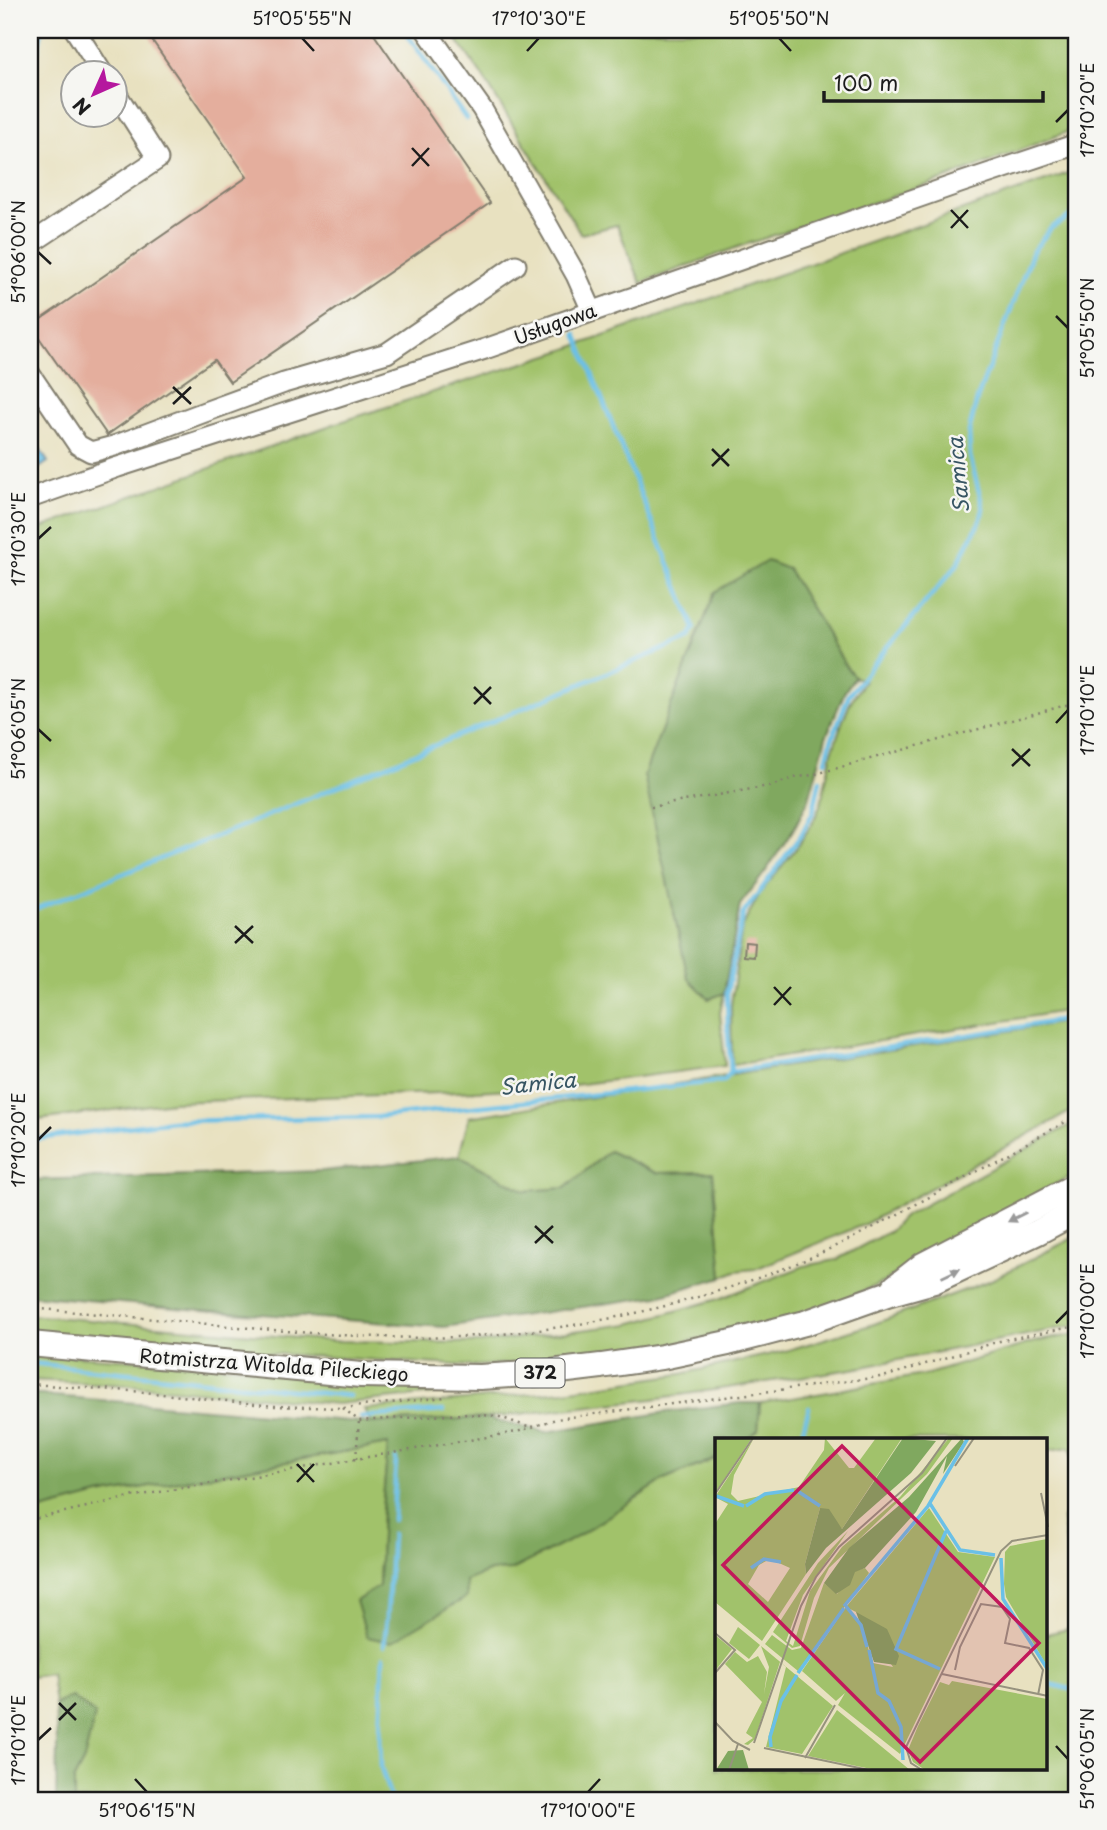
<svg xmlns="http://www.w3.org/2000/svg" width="1107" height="1830" viewBox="0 0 1107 1830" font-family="'Playpen Sans',sans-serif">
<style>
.green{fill:#a1c26b;stroke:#5e6f44;stroke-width:2}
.forest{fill:#80a85f;stroke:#4e623e;stroke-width:2}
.water{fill:#6ac0e7;stroke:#436e82;stroke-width:2}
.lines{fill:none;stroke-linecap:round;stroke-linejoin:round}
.stream{stroke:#6ac0e7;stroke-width:4.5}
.building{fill:#e4ae9d}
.minor-casing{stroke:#827e6e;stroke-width:23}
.major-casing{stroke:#827e6e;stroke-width:28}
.path{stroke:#827e6e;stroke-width:2.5;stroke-dasharray:2 5;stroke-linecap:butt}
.minor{stroke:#fff;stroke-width:19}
.major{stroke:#fff;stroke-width:24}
.oneway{fill:#999}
.ticks{fill:none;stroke:#1c1c1c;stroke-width:2.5}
.labels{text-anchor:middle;stroke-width:5;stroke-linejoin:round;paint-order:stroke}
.shield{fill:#f6f6f2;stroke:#5d5d5c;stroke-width:2}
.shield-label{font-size:18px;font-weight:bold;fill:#1c1c1c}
.street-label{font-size:19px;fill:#1c1c1c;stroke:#f6f6f2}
.water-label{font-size:21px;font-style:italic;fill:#375563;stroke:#f6f6f2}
.inset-river{fill:none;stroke:#6ac0e7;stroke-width:3.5}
.inset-road{fill:none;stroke:#96927e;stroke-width:2}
.view{fill:#c2185b;fill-opacity:0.15;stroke:#c2185b;stroke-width:3.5}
.inset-edge{fill:none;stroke:#1c1c1c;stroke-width:3.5}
.neatline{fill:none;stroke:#1c1c1c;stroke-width:2.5}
.ticks-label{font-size:18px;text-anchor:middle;fill:#1c1c1c}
</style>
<rect width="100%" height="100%" fill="#f6f6f2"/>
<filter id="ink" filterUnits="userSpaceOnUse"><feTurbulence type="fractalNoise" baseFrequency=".0143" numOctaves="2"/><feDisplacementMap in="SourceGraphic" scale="14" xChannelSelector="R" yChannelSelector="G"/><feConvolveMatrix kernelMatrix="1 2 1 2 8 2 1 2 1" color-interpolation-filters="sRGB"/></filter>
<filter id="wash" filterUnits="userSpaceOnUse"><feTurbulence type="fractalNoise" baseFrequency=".00686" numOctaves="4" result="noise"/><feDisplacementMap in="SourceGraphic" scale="28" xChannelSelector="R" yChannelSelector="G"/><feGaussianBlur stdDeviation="1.57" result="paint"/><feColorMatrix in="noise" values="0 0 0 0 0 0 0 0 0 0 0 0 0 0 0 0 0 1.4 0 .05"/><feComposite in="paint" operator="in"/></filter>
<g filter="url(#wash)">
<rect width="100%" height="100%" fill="#e8e1c0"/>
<g class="green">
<path d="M 450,30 L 1077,30 L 1077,128 L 945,179 L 738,247 L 641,283 L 617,225 L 581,234 L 483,77 Z"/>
<path d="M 1077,170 L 1077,1009 L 732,1065 L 731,1005 L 742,927 L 760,893 L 794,851 L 812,824 L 821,804 L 832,752 L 843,720 L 851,701 L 864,681 L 855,677 L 847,668 L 788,569 L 715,592 L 644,775 L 708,999 L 724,993 L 720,1013 L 725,1066 L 566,1086 L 439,1093 L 173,1102 L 30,1121 L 30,532 L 334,424 L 564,350 Z"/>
<path d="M 1077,1020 L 1077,1108 L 865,1224 L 755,1269 L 736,1271 L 722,1277 L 713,1172 L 656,1173 L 609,1151 L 565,1188 L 525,1191 L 459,1156 L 469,1117 Z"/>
<path d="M 1077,1121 L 1077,1173 L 921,1256 L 884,1282 L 824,1308 L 736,1333 L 584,1359 L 471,1366 L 216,1350 L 30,1331 L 30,1315 L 333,1341 L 479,1343 L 629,1324 L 719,1299 L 804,1266 L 836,1260 L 890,1231 L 903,1217 Z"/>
<path d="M 1077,1236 L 1077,1325 L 852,1369 L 653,1399 L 485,1418 L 371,1423 L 364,1409 L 564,1391 L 681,1374 L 785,1351 L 874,1324 L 989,1281 Z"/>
<path d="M 1077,1334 L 1077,1481 L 1070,1448 L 1046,1451 L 1046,1440 L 744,1440 L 758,1430 L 760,1403 L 823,1393 L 928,1374 L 1034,1342 Z"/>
<path d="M 30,1353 L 522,1385 L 337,1404 L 128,1385 L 30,1380 Z"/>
<path d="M 388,1444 L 382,1510 L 379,1587 L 440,1612 L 466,1597 L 465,1581 L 490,1571 L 512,1570 L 575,1538 L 664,1480 L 717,1458 L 717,1769 L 1046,1769 L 1046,1634 L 1077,1627 L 1077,1800 L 74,1800 L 74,1779 L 84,1760 L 72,1697 L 55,1705 L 51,1674 L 30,1677 L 30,1513 L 99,1495 Z"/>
<path d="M 1077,1514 L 1077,1622 L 1063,1518 Z"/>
</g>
<g class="forest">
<path d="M 767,561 L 788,569 L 847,668 L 855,677 L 845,691 L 826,737 L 809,799 L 795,827 L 766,871 L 740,905 L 724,993 L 709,999 L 688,978 L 644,775 L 715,592 Z"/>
<path d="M 609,1151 L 656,1173 L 713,1172 L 722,1277 L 658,1296 L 444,1327 L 187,1309 L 30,1295 L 30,1180 L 323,1171 L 459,1156 L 525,1191 L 565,1188 Z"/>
<path d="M 30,1394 L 371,1423 L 485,1418 L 546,1432 L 667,1412 L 740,1403 L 760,1403 L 758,1430 L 744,1440 L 717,1440 L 717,1458 L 664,1480 L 575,1538 L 511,1570 L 490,1571 L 466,1581 L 467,1597 L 391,1642 L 367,1637 L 356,1601 L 379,1586 L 382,1510 L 388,1444 L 99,1495 L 30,1513 Z"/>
<path d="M 72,1697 L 95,1715 L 84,1760 L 74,1779 L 74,1800 L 56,1800 L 57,1742 L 55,1705 Z"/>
</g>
<path class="water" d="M 30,434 L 48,462 L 30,474 Z"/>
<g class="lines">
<g class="stream">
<path d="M 404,30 L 466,119"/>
<path d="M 30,83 L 42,30"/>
<path d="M 826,761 L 831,741 L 849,695 L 869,669 L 957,565 L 981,519 L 983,508 L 970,456 L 969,431 L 978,396 L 1033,251 L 1051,228 L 1077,212"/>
<path d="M 30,911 L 262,818 L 690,638 L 695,629 L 576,334"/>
<path d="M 731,1072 L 1077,1018"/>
<path d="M 30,1140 L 172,1121 L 378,1117 L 724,1081 L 731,1072 L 728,1034 L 727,992 L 743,914 L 801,835 L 813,812 L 820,780"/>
<path d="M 30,1363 L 350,1396"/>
<path d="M 361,1417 L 443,1411"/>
<path d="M 800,1440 L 809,1408"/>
<path d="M 393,1520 L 396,1459"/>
<path d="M 384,1646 L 387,1618 L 392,1534"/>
<path d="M 383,1657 L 380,1737 L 381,1767 L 391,1800"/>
<path d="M 1046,1683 L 1077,1691"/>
</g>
</g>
<g id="blocks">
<g class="building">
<path d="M 145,30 L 371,30 L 490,203 L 230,382 L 214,360 L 107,435 L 31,326 L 247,177 Z"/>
<path d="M 745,942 L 755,943 L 754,957 L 744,956 Z"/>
</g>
</g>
</g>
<g filter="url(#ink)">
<use href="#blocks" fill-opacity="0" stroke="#827e6e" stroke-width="2"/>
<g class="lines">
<defs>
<g id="minor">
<path d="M 75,30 L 103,74"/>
<path d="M 426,30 L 482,109 L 576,275 L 592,311"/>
<path d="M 30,244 L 158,159 L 116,93"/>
<path d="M 30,374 L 78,445 L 91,452 L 114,446 L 202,413 L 284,383 L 387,353 L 516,265"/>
<path d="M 30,498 L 118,467 L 485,349 L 960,183 L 1077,144"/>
</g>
<g id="major">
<path d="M 895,1287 L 923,1265 L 1077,1185"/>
<path d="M 30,1344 L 361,1375 L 480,1377 L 543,1373 L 601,1366 L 662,1357 L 728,1343 L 805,1323 L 887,1294 L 934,1281 L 1038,1232 L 1077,1211"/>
</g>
</defs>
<use href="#minor" class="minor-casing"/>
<use href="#major" class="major-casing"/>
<g class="path">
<path d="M 651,807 L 774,785 L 793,778 L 812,775 L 1077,702"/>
<path d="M 30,1308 C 99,1314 169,1320 238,1327 C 311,1333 384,1340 457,1337 C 570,1332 685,1307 790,1266 C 843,1245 893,1217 942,1190 C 987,1165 1032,1140 1077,1116"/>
<path d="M 30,1384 L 144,1392 L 273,1406 L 343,1408 L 445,1397"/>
<path d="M 343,1408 L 359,1421 L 462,1414 L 497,1416 L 528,1427"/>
<path d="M 356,1459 L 359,1421"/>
<path d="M 30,1520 L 130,1497 L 517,1432 L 556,1419 L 887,1376 L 1003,1340 L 1077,1326"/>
</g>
<use href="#minor" class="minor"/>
<use href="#major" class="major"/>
</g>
<defs><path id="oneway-solid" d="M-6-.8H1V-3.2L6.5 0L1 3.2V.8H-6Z" transform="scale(1.75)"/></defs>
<g class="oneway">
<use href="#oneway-solid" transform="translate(1017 1217) rotate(153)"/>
<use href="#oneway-solid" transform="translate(951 1273) rotate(-25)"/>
</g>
</g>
<path class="ticks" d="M 302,38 L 314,51M 779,38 L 791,51M 527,51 L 539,38M 1056,122 L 1068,110M 412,148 L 429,166M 412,166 L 429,148M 951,210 L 968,228M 951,228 L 968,210M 38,252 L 51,264M 1056,316 L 1068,328M 173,387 L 191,404M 173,404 L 191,387M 712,449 L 729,466M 712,466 L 729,449M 38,539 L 51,527M 474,687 L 491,704M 474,704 L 491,687M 1056,723 L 1068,710M 38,729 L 51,741M 1012,749 L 1030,766M 1012,766 L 1030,749M 235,926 L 253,943M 235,943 L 253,926M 774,987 L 791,1005M 774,1005 L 791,987M 38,1140 L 51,1127M 535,1226 L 553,1243M 535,1243 L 553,1226M 1056,1323 L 1068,1311M 297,1464 L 314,1482M 297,1482 L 314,1464M 59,1703 L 76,1720M 59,1720 L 76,1703M 38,1740 L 51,1728M 1056,1746 L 1068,1759M 135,1779 L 147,1792M 588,1792 L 600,1779"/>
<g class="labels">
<rect class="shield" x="515.5" y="1358.5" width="49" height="29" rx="5"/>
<g class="shield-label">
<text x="540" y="1379">372</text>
</g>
<g class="street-label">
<text transform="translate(555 324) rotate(-20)" y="7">Usługowa</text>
<text transform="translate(274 1365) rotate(4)" y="7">Rotmistrza Witolda Pileckiego</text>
</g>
<g class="water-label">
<text transform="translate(959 475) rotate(-95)" y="7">Samica</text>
<text transform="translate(538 1084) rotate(-6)" y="7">Samica</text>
</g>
</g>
<g transform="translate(715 1438)">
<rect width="332" height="332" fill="#e8e1c0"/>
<path d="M 0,0 L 37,0 L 0,55 ZM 39,0 L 19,37 L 16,56 L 23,63 L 84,49 L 109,12 L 110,0 L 134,30 L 139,30 L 161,0 L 187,0 L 127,91 L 105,70 L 90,126 L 91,136 L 47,203 L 0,164 L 0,86 L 13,66 L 0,59 ZM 55,121 L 75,130 L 53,164 L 33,146 L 44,127 ZM 234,0 L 238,0 L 212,36 L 114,130 L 99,160 L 85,208 L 77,210 L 58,194 L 103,125 L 133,93 L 88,157 L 71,203 L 78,208 L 95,153 L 127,109 L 185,59 ZM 214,70 L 243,114 L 280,119 L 185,316 L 123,267 L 130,255 L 121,263 L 87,233 L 131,169 L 145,185 L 158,225 L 178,229 L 141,174 L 131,169 ZM 332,101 L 333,101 L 332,228 L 291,159 L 289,146 L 290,114 L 295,108 ZM 150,130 L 154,135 L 83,233 L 50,206 L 57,197 L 77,212 L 86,210 L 109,145 L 122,156 L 140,133 ZM 23,189 L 45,207 L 34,221 L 14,205 ZM 0,197 L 17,211 L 0,233 ZM 46,208 L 118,268 L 87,316 L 51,309 L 71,229 L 65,224 L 40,301 L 33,307 L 29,306 L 38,300 L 31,295 L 47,264 L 10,226 L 20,214 L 32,224 L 43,218 L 52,234 L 49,256 L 54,229 ZM 237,243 L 332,261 L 332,332 L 210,332 L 198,324 L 193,312 L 203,288 L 225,244 L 234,247 ZM 122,272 L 195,332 L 161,332 L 93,318 Z" fill="#a1c26b" fill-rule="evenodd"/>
<path d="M 188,0 L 221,3 L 196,35 L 111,110 L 91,136 L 90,126 L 105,70 L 114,71 L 127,91 ZM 247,0 L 249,4 L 228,36 L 232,18 L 201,74 L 150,130 L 140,134 L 135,147 L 121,156 L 109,145 L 134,110 L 194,59 ZM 141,174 L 172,191 L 184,218 L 181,227 L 159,224 ZM 28,312 L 34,332 L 1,332 L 13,313 Z" fill="#80a85f"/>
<path class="inset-river" d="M 81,52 L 105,68M 1,58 L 29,68M 214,64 L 245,112 L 280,117M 31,68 L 50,56 L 79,52M 286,120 L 288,161 L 333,232M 36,130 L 49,121 L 66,124M 152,209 L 146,187 L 130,167 L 213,68 L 253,0M 154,212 L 163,255 L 174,263 L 186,289 L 188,322M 225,231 L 181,211 L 231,93M 83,235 L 129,170M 56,309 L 55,299 L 66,263 L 82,237"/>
<path class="inset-road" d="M 240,28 L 259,0M 326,55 L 333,89M 0,56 L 38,0M 0,195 L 20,212 L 0,235M 240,232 L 245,209 L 266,166 L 287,169 L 295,181 L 290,205 L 314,210 L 328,232 L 323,257M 227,236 L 333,258M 0,284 L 18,303 L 35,312M 39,305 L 86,168 L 101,139 L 124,109 L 207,35 L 232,0M 49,310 L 154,332M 90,320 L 120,267M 14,332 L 23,306M 207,332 L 196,325 L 191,309 L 286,113 L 297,103 L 333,97"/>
<path class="view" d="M 127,8 L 324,205 L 205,324 L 8,127 Z"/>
<rect width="332" height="332" class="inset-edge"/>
</g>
<rect width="1107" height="1830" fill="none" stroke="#f6f6f2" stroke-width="77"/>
<g transform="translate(94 94) rotate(225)"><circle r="33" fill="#f6f6f2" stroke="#9f9f9c" stroke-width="2"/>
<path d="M0-5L12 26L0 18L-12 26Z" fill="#b5179e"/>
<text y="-10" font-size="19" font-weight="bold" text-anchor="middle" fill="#1c1c1c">N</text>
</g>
<path d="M824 91v10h219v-10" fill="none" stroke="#1c1c1c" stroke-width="3.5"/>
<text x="834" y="91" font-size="21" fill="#1c1c1c" stroke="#f6f6f2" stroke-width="5" paint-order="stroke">100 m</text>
<rect x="38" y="38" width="1030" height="1754" class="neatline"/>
<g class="ticks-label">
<text x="302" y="25">51°05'55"N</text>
<text x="539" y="25">17°10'30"E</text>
<text x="779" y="25">51°05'50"N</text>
<text transform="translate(1088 110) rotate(-90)" y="6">17°10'20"E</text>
<text transform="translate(19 252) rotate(-90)" y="6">51°06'00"N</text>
<text transform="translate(1088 328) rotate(-90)" y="6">51°05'50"N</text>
<text transform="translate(19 539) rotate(-90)" y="6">17°10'30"E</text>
<text transform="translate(1088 710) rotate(-90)" y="6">17°10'10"E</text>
<text transform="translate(19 729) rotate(-90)" y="6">51°06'05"N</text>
<text transform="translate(19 1140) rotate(-90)" y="6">17°10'20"E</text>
<text transform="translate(1088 1311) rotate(-90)" y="6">17°10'00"E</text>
<text transform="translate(19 1740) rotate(-90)" y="6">17°10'10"E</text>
<text transform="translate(1088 1759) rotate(-90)" y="6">51°06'05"N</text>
<text x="147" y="1817">51°06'15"N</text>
<text x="588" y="1817">17°10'00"E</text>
</g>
</svg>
